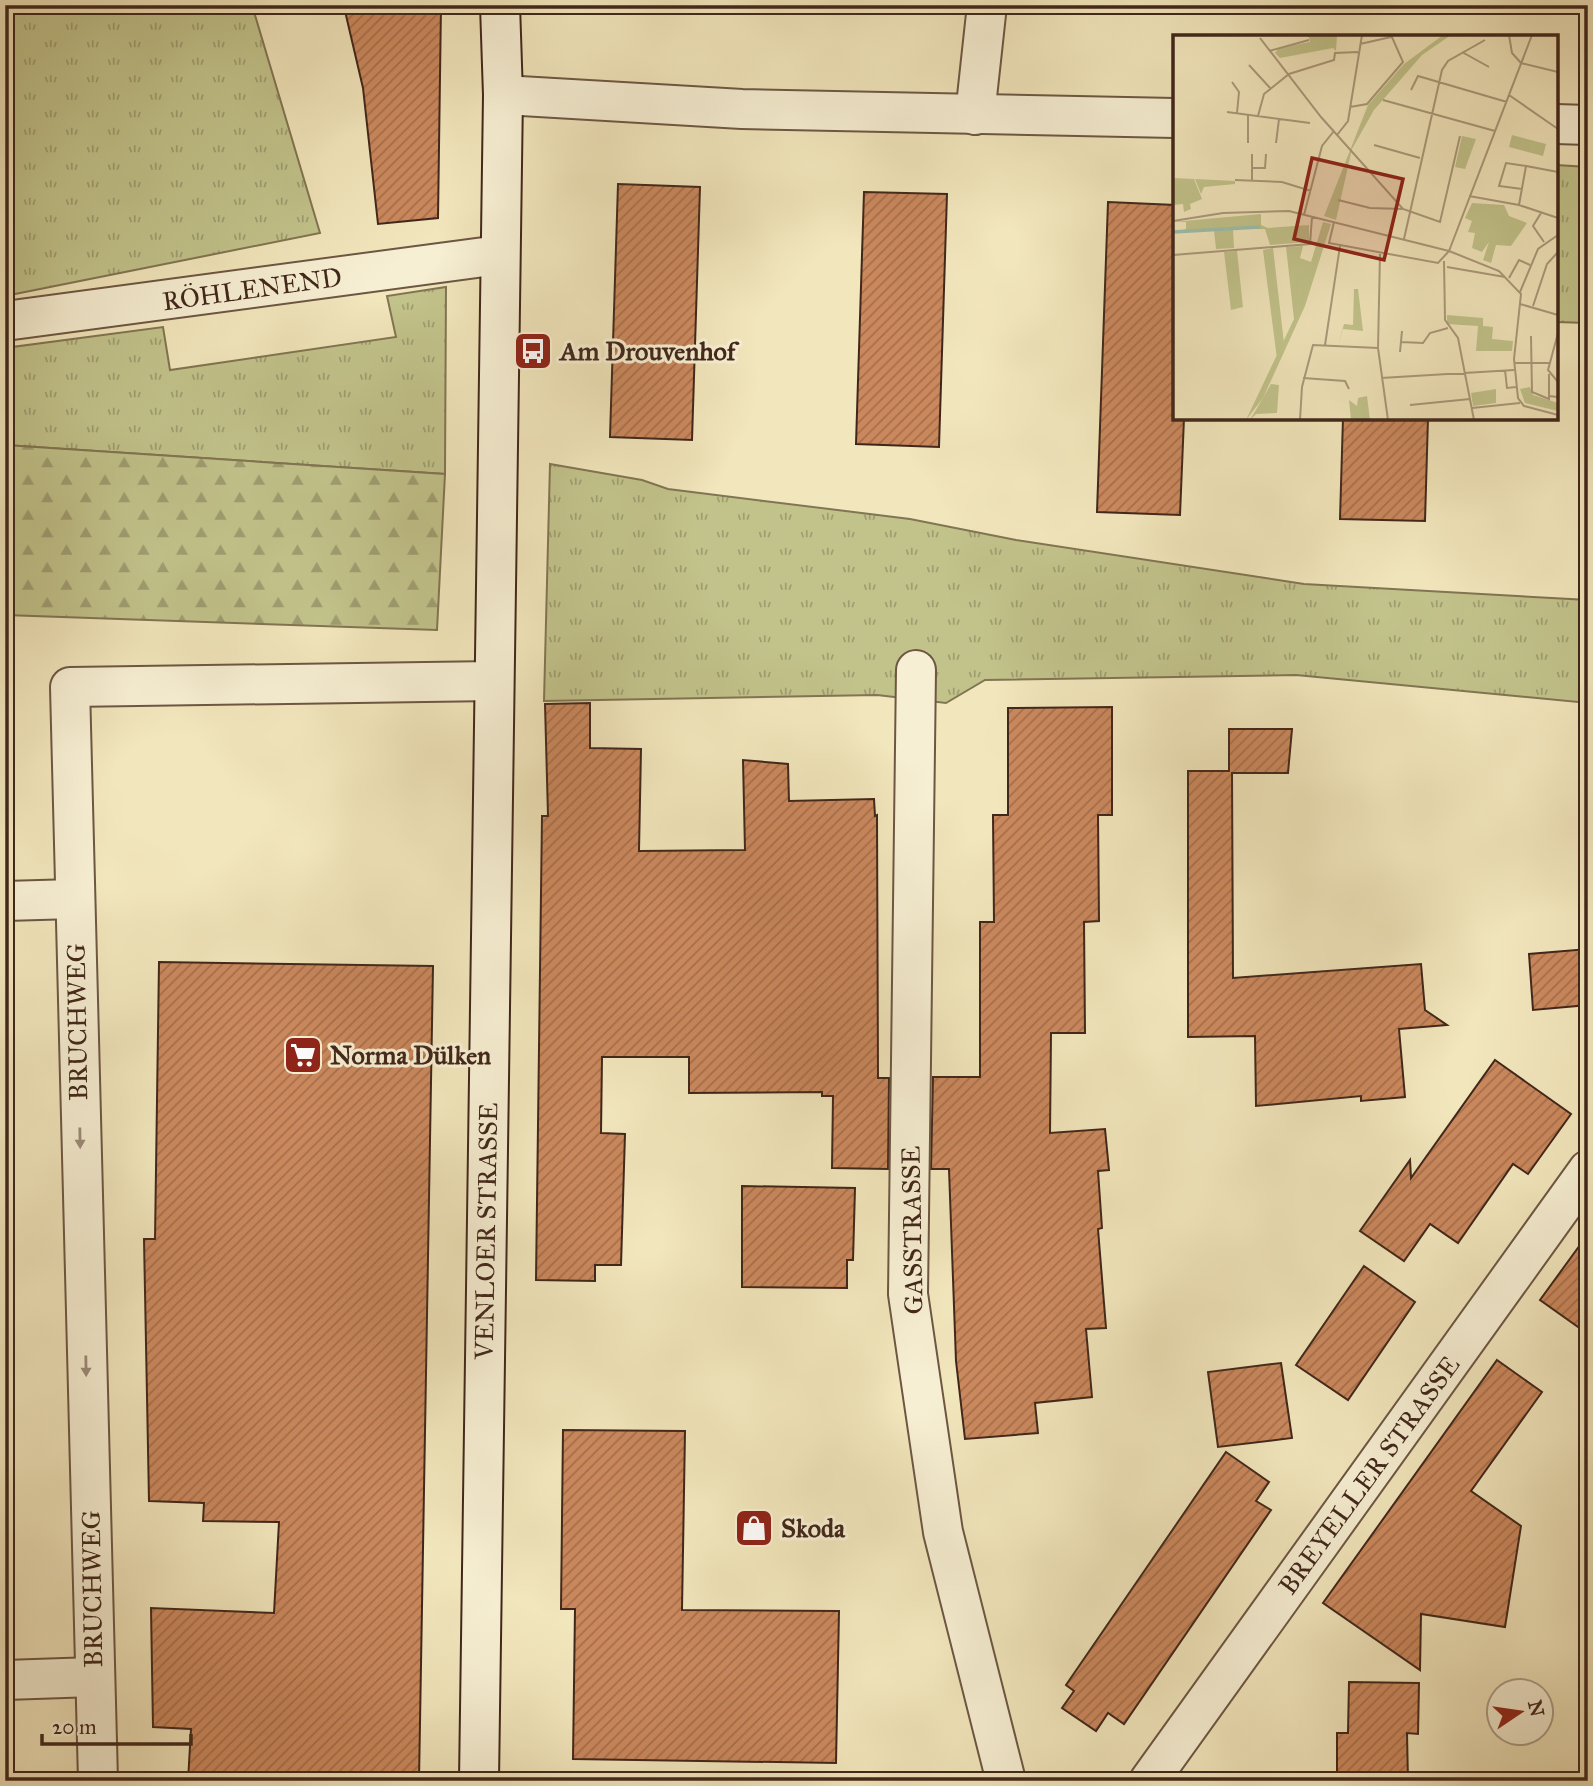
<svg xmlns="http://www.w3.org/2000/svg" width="1593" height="1786" viewBox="0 0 1593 1786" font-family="'IM FELL Great Primer',serif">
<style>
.grass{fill:url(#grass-tufts);stroke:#827553;stroke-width:2}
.forest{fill:url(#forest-firs);stroke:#827553;stroke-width:2}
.building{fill:url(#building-hatch);stroke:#41271b;stroke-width:2}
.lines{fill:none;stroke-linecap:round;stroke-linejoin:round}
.minor-casing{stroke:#6d5743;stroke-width:42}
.secondary-casing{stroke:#41271b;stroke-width:42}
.minor{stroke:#f7efd3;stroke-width:38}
.secondary{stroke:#f7efd3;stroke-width:38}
.oneway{fill:#9c8b77}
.labels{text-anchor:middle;stroke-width:6;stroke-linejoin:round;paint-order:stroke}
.street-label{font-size:26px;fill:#41271b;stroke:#f7efd3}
.poi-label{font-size:26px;font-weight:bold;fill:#41271b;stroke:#f7efd3;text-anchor:start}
.inset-river{fill:none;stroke:#9cc0ad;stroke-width:3.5}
.inset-road{fill:none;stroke:#ab9a7c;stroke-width:2}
.view{fill:#8f2418;fill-opacity:0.15;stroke:#8f2418;stroke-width:3.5}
.inset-edge{fill:none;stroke:#41271b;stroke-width:3.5}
</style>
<defs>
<pattern id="grass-tufts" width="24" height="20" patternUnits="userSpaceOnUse" patternTransform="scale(1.75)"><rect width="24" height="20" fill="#c2c38b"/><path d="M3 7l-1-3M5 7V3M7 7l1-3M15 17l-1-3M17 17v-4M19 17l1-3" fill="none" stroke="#9f9e71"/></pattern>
<pattern id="forest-firs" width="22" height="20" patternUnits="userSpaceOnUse" patternTransform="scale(1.75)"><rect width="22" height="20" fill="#c2c38b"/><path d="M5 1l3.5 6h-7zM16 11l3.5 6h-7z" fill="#9f9e71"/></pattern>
<pattern id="building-hatch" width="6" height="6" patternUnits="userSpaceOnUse" patternTransform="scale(1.75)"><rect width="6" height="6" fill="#cb885d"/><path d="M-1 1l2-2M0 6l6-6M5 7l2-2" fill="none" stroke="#a66f4c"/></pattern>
</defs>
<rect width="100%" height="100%" fill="#f2e6bc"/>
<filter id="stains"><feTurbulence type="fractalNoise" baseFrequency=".00286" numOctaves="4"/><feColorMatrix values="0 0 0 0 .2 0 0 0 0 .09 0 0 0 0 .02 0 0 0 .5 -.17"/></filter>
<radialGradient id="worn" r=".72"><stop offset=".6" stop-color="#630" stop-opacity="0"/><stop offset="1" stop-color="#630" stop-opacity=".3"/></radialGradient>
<g class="grass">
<path d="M 5,5 L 252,5 L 320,233 L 5,296 Z"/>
<path d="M 1556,165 L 1588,167 L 1588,323 L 1556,322 Z"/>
<path d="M 446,287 L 445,474 L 5,445 L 5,348 L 163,327 L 170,370 L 396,337 L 387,296 Z"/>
<path d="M 550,464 L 642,480 L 668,489 L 910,519 L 1016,540 L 1304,584 L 1588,600 L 1588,703 L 1296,675 L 985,680 L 946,703 L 877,695 L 544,701 Z"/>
</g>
<path class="forest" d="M 5,445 L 445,474 L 437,630 L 5,615 Z"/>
<g class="building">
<path d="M 352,5 L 441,5 L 438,218 L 378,224 L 363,88 L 345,11 L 352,10 Z"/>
<path d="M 618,184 L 700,187 L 692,440 L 610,437 Z"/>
<path d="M 864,192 L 947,194 L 939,447 L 856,444 Z"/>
<path d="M 1108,202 L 1175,205 L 1175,418 L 1184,418 L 1180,515 L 1097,512 Z"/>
<path d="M 1343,418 L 1428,418 L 1425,521 L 1340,519 Z"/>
<path d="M 590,703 L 590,748 L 641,749 L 639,851 L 745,850 L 743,760 L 788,764 L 789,801 L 874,799 L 875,816 L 877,815 L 878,1078 L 889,1078 L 888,1169 L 832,1168 L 833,1096 L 822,1096 L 822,1092 L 689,1093 L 689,1057 L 602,1057 L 601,1133 L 625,1134 L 621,1265 L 595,1265 L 595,1281 L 536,1280 L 542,816 L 548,816 L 545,704 Z"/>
<path d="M 1112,707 L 1112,815 L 1098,815 L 1099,921 L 1084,922 L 1085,1033 L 1051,1033 L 1050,1133 L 1105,1129 L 1109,1170 L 1098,1171 L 1102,1228 L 1098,1229 L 1106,1328 L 1086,1329 L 1092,1397 L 1035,1403 L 1038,1433 L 965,1439 L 956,1361 L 949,1169 L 931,1169 L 933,1077 L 980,1077 L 980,922 L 994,922 L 993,815 L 1008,815 L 1008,708 Z"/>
<path d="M 1229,729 L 1292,729 L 1288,773 L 1232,773 L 1233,978 L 1421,964 L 1425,1010 L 1447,1025 L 1399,1029 L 1405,1097 L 1361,1101 L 1361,1096 L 1256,1106 L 1255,1036 L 1188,1037 L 1188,771 L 1229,771 Z"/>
<path d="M 1588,949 L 1588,1005 L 1533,1010 L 1529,954 Z"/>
<path d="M 159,962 L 433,966 L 419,1781 L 188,1781 L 191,1729 L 153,1727 L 151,1608 L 274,1613 L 279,1522 L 203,1521 L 204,1503 L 149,1501 L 144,1239 L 155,1239 Z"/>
<path d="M 1495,1060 L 1571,1114 L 1528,1174 L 1513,1164 L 1458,1243 L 1430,1224 L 1404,1261 L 1360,1231 L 1410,1160 L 1411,1178 Z"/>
<path d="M 742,1186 L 855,1188 L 853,1260 L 847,1260 L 847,1288 L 742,1287 Z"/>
<path d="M 1588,1234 L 1588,1334 L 1540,1300 Z"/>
<path d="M 1364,1266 L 1415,1302 L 1348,1400 L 1296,1365 Z"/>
<path d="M 1497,1360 L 1542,1392 L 1471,1491 L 1521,1526 L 1505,1627 L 1421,1614 L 1420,1670 L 1323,1603 Z"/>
<path d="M 1281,1363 L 1292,1438 L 1218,1447 L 1208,1372 Z"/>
<path d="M 563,1430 L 685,1431 L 682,1610 L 839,1611 L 836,1763 L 573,1759 L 575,1609 L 561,1609 Z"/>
<path d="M 1226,1452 L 1269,1482 L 1256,1501 L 1271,1510 L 1124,1724 L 1108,1713 L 1096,1731 L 1062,1708 L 1074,1691 L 1066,1685 Z"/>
<path d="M 1349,1682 L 1419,1683 L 1418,1734 L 1407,1733 L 1408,1781 L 1337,1781 L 1337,1733 L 1348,1733 Z"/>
</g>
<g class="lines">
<defs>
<g id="minor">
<path d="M 503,95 L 742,109 L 1175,118"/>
<path d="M 975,115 L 987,5"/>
<path d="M 1556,124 L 1588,125"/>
<path d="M 5,321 L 499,255"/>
<path d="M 916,670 L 908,1294 L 943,1532 L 1006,1781"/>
<path d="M 5,901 L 74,899"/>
<path d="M 5,1680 L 94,1677"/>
<path d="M 98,1781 L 70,687 L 494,681"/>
<path d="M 1149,1781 L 1588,1170"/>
</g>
<path id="secondary" d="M 479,1781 L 503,95 L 500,5"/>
</defs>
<use href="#minor" class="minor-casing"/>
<use href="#secondary" class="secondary-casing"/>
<use href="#minor" class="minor"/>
<use href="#secondary" class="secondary"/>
</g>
<defs><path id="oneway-solid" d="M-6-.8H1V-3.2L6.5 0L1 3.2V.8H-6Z" transform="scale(1.75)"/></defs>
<g class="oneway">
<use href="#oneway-solid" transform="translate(80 1138) rotate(89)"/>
<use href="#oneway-solid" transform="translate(86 1366) rotate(89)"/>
</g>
<defs>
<symbol id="bus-square" viewBox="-11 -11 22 22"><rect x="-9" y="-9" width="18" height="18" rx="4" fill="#8f2418" stroke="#f7efd3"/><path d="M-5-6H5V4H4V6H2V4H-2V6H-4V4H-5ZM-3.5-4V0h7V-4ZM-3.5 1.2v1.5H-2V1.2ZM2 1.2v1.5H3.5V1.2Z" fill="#fff"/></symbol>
<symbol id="supermarket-square" viewBox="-11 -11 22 22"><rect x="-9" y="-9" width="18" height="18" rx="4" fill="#8f2418" stroke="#f7efd3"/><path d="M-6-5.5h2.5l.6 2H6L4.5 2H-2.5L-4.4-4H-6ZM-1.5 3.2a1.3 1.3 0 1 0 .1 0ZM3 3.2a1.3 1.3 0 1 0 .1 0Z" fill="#fff"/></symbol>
<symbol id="shop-square" viewBox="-11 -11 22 22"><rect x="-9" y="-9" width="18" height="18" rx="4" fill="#8f2418" stroke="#f7efd3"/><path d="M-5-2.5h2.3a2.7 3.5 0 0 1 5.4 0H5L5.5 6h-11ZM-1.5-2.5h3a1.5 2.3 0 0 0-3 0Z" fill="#fff"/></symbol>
</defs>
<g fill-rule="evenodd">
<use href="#bus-square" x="511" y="329" width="44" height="44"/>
<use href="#supermarket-square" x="281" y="1033" width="44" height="44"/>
<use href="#shop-square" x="732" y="1506" width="44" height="44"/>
</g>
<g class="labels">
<g class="street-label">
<text transform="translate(252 289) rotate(-8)" y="9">RÖHLENEND</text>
<text transform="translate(77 1022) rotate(-91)" y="9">BRUCHWEG</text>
<text transform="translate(912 1230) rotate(-91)" y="9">GASSTRASSE</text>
<text transform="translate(486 1231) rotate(-89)" y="9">VENLOER STRASSE</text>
<text transform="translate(1369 1475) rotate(-54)" y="9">BREYELLER STRASSE</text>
<text transform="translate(92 1589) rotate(-91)" y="9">BRUCHWEG</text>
</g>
<g class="poi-label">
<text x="560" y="360">Am Drouvenhof</text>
<text x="330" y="1064">Norma Dülken</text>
<text x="781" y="1537">Skoda</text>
</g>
</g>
<g transform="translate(1173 35)">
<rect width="385" height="385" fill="#f2e6bc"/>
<path d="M 135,0 L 164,0 L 163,16 L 160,13 L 107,23 L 102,18 L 106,13 L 137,7 ZM 270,0 L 278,0 L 249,20 L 201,75 L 179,114 L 163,185 L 151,181 L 195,70 L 231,29 ZM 339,100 L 373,109 L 370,121 L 336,112 ZM 289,101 L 303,104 L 292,134 L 282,132 ZM 0,143 L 21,144 L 29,164 L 17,169 L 18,174 L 11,177 L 10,169 L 0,170 ZM 299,168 L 331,170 L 336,181 L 354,188 L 338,211 L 323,210 L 318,228 L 310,225 L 316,207 L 309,217 L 299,213 L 302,198 L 295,197 L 299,186 L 292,183 ZM 88,179 L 88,190 L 95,193 L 136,190 L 136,207 L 97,210 L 92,194 L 60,194 L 61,213 L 43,214 L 41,195 L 0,198 L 13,194 L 13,187 L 0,187 ZM 100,213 L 111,308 L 104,324 L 90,215 ZM 64,216 L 70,272 L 58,275 L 51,217 ZM 274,280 L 310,283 L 310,291 L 320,292 L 319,304 L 340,306 L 339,316 L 303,316 L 305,291 L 274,289 ZM 98,349 L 106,350 L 104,378 L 83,379 L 77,385 ZM 357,352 L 360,360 L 385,368 L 385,376 L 352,368 L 347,354 ZM 323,354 L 323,368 L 300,371 L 298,358 ZM 194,361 L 197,385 L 178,385 L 176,365 L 184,371 L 185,363 Z" fill="#c2c38b"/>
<path d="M 22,144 L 62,146 L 62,149 L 31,152 L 28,159 ZM 150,187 L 158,189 L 132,271 L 90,363 L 73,385 L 121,284 L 113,212 L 130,211 L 127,223 L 138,227 Z" fill="#c2c38b"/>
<path d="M 181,254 L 185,254 L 190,296 L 170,294 L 165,311 L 171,289 L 180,290 Z" fill="#c2c38b"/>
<path class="inset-river" d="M 0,197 L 87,192"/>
<path class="inset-road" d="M 336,0 L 339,18 L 348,28 L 385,37M 87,3 L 148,82 L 230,174 L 267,187 L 287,101M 187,9 L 218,2M 96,16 L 136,5M 289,17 L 316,32M 76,30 L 98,54M 59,47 L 66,57 L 64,78M 238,55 L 245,41 L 334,67M 336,60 L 385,94M 210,65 L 322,96M 177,72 L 194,69 L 230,27 L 218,0M 54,77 L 137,88M 85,81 L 91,59 L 116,39 L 161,25 L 162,18 L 185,17M 164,100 L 175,86 L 189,0M 75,108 L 75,80M 103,108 L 106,84M 201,110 L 247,123M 79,133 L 92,133 L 93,119M 62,145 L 109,147 L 138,156M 79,146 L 79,119M 349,154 L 326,151 L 333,128 L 353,131M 296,161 L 346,170 L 385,183M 165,165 L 197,173 L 230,174M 346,170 L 353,131 L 385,137M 368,178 L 360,191 L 371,207M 131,180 L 149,111 L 161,96M 0,186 L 50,178 L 116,176 L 276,216 L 326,236 L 348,259 L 341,324 L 345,363 L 351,371 L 385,380M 161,187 L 156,208 L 265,228 L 276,216M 231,204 L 269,35 L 275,26 L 312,5M 276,216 L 359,0M 207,219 L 205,313 L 215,385M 0,220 L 137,209 L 139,182M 271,226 L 272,285 L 285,303 L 301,385M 274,232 L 332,242M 336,243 L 346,225 L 357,230M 347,257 L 365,214 L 385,200M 347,269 L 385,280M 360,271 L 374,229 L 385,217M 385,298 L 375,335 L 385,347M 358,301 L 359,357 L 376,364 L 376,361M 228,307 L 250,308 L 257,298 L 275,293M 152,310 L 167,211M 227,317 L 229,296M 341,328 L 376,328M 332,335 L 334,353 L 343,352M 376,339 L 376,361 L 385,362M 130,343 L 172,346 L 176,354M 208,343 L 341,335M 237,370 L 297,364M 299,373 L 347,368M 127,385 L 129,352 L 140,310 L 205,313"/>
<path class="view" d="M 139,123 L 230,144 L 211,225 L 121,204 Z"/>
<rect width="385" height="385" class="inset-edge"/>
</g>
<rect width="1593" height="1786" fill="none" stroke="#f2e6bc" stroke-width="28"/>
<rect x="7" y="7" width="1579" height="1772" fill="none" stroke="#41271b" stroke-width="3.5"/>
<rect x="14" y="14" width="1565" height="1758" fill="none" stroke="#41271b" stroke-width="2"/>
<g transform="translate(1520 1712) rotate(77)"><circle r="33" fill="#f7efd3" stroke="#ae9f89" stroke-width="2"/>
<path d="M0-5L12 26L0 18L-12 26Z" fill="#8f2418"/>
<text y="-10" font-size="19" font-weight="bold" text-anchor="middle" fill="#41271b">N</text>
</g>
<path d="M42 1734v10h149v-10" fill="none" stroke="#41271b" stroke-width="3.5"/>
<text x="52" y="1734" font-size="21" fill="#41271b" stroke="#f7efd3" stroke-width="5" paint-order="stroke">20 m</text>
<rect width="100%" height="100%" filter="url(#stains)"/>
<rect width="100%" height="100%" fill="url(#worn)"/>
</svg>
